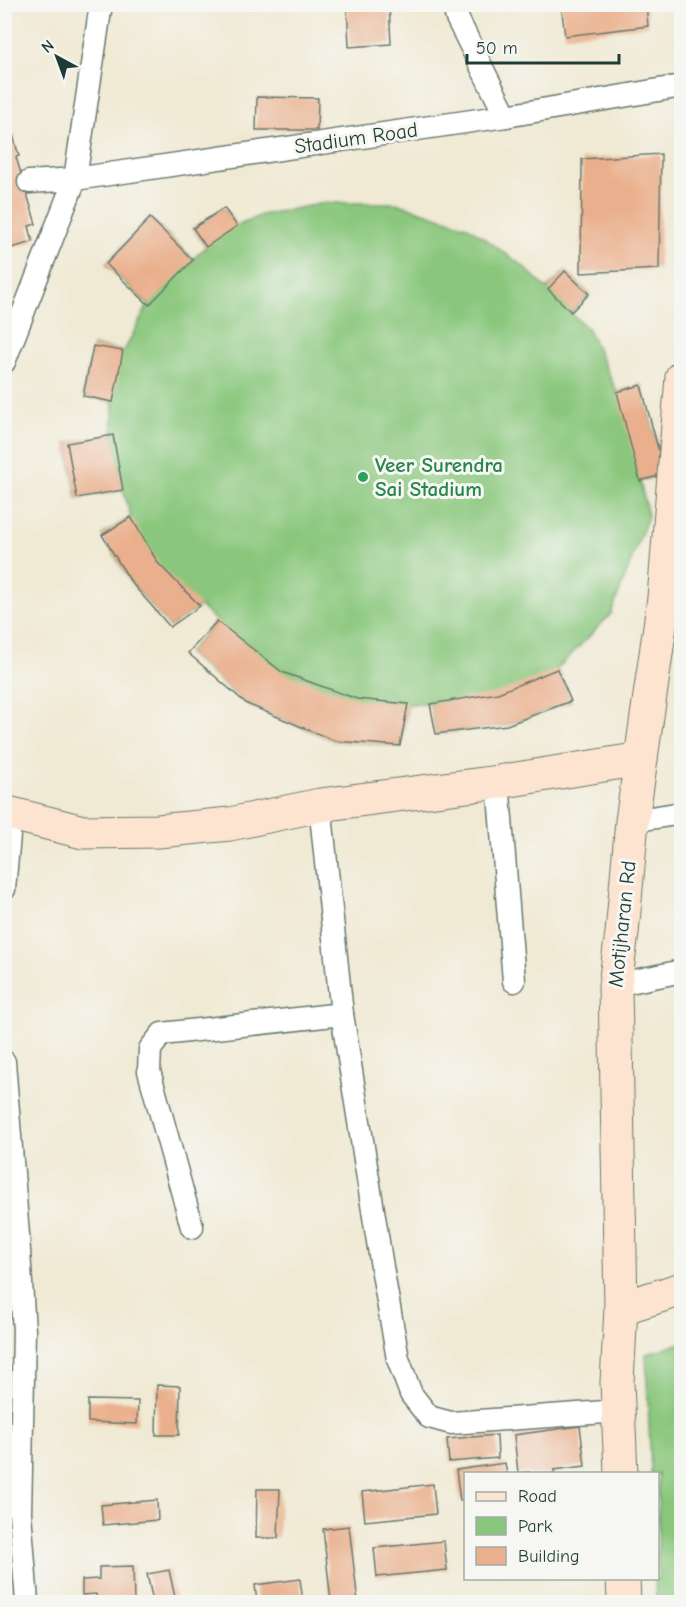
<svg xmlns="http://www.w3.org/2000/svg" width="686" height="1607" viewBox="0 0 686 1607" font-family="'Comic Neue',sans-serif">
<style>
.green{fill:#8ac77d;stroke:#548258;stroke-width:1.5}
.building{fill:#eab08d}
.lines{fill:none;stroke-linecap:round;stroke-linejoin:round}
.street-casing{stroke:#68796c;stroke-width:25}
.secondary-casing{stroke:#68796c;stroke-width:35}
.street{stroke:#fff;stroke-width:22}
.secondary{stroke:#fde4d0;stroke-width:33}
.leisure-dot{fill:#2e9e5b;stroke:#f6f6f2;stroke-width:2}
.labels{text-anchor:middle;stroke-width:6;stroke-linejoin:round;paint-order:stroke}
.street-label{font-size:21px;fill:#1f3d34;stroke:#f6f6f2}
.leisure-label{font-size:21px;font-weight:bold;fill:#27864d;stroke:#f6f6f2;text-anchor:start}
</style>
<rect width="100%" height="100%" fill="#f6f6f2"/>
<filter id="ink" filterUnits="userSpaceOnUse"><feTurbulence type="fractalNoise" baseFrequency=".0167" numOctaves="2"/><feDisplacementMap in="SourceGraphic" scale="12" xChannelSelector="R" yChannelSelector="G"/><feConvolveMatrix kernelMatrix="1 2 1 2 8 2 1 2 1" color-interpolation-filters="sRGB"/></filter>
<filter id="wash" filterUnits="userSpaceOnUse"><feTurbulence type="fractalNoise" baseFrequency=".008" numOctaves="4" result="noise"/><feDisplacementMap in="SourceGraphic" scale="24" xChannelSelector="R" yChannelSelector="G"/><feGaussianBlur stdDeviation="1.35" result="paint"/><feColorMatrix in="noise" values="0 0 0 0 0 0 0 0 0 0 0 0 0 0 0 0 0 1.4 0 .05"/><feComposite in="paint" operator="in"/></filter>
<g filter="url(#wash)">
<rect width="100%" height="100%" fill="#f0e9d3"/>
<g class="green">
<path d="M 325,203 L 396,203 L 467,226 L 523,266 L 547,289 L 565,271 L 589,294 L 571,313 L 588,329 L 617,392 L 641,385 L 665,474 L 640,481 L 648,516 L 611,614 L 557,669 L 571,701 L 507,725 L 436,734 L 430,704 L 408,704 L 400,746 L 335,741 L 247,704 L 188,653 L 216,621 L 200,606 L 170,627 L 131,582 L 102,535 L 131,517 L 123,490 L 77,498 L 67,443 L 113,435 L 113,402 L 83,396 L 93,346 L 124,351 L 148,305 L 106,264 L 150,218 L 193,259 L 206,247 L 193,228 L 224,208 L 237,226 L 261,215 Z"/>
<path d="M 681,1343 L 681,1602 L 656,1602 L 655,1579 L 658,1578 L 658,1474 L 651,1473 L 646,1354 Z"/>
</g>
<g id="blocks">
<g class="building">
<path d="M 347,4 L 389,4 L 391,44 L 349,47 Z"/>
<path d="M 561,4 L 646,4 L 648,26 L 565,36 Z"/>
<path d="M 4,46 L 10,61 L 4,63 Z"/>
<path d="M 257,97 L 318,98 L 317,130 L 256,130 Z"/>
<path d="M 7,127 L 9,133 L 12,132 L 19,156 L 16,157 L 36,224 L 29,226 L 33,242 L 4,250 L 4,128 Z"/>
<path d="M 661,154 L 659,269 L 581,273 L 582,159 Z"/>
<path d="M 224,208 L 237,226 L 206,247 L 193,228 Z"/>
<path d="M 150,218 L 193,260 L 149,305 L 106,264 Z"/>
<path d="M 565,271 L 589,294 L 571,312 L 548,289 Z"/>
<path d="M 93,346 L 123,351 L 113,402 L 83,396 Z"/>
<path d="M 641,385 L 665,474 L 640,481 L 617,392 Z"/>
<path d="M 113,435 L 123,490 L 77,498 L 67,443 Z"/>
<path d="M 131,517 L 158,563 L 200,606 L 170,627 L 131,582 L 102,535 Z"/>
<path d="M 217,621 L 282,672 L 357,699 L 408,704 L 400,746 L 335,741 L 247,704 L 188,653 Z"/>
<path d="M 557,669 L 571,701 L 507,725 L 436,734 L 430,704 L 498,693 Z"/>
<path d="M 157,1385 L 180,1386 L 179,1435 L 156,1435 Z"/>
<path d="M 88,1400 L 138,1401 L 137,1424 L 88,1422 Z"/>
<path d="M 580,1426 L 585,1466 L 554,1470 L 554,1474 L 529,1474 L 529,1472 L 518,1473 L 514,1435 Z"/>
<path d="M 497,1435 L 498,1458 L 449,1462 L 447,1439 Z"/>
<path d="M 505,1463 L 507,1474 L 466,1474 L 466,1500 L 460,1501 L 456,1470 Z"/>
<path d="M 433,1484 L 436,1514 L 365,1521 L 362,1492 Z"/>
<path d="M 257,1489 L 280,1489 L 278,1538 L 256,1538 Z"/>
<path d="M 157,1500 L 158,1520 L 103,1525 L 101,1505 Z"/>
<path d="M 349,1526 L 358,1602 L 331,1602 L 323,1529 Z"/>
<path d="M 444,1541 L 447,1570 L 377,1577 L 374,1548 Z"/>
<path d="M 133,1566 L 134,1602 L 98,1602 L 96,1594 L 82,1595 L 82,1580 L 99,1579 L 99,1567 Z"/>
<path d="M 169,1570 L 176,1602 L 153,1602 L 147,1574 Z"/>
<path d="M 300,1579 L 303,1602 L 257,1602 L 255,1585 Z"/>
</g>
</g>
</g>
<g filter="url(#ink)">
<use href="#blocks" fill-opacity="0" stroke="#68796c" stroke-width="1.5"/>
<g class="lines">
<defs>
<g id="street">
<path d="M 453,4 L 457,18 L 506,116"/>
<path d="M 29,182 L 75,179 L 506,116 L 682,86"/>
<path d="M 4,362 L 75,179 L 101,4"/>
<path d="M 498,782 L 514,981"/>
<path d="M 320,805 L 342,1014 L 382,1267 L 398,1359 L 411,1394 L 429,1417 L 451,1423 L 619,1411"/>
<path d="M 632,821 L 682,813"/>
<path d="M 4,889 L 11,814"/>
<path d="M 615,985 L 682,971"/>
<path d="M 4,1062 L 18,1235 L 24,1331 L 20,1513 L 27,1602"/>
<path d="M 192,1227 L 149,1071 L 150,1049 L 162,1034 L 342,1014"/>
</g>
<g id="secondary">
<path d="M 4,812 L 83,832 L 158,831 L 230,824 L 320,805 L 498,782 L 641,759"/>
<path d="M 621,1308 L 682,1289"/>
<path d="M 621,1474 L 617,1382 L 621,1308 L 615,985 L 622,933 L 632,821 L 664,598 L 682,377"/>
<path d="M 623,1578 L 624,1602"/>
</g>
</defs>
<use href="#street" class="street-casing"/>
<use href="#secondary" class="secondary-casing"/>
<use href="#street" class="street"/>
<use href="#secondary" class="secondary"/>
</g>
</g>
<circle class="leisure-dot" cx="363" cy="477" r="6"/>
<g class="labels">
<g class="street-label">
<text transform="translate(356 138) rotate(-8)" y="7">Stadium Road</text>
<text transform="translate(622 924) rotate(-84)" y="7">Motijharan Rd</text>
</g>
<g class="leisure-label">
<text x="375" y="472">Veer Surendra<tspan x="375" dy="24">Sai Stadium</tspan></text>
</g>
</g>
<rect width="686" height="1607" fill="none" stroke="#f6f6f2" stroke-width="24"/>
<rect x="464" y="1472" width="195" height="108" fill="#f6f6f2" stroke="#a0aca6" stroke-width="1.5"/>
<rect x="476" y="1492" width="30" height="9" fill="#fde4d0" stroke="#a0aca6" stroke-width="1.5"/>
<text x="518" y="1502" font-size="18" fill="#1f3d34">Road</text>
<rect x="476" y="1517" width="30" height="18" fill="#8ac77d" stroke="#a0aca6" stroke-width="1.5"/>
<text x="518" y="1532" font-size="18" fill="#1f3d34">Park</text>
<rect x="476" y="1547" width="30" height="18" fill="#eab08d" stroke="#a0aca6" stroke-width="1.5"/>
<text x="518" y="1562" font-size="18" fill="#1f3d34">Building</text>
<g transform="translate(57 57) rotate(319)" stroke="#f6f6f2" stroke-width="4.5" paint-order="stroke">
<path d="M0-4.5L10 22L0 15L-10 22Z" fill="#1f3d34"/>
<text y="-9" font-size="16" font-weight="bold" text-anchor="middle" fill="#1f3d34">N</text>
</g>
<path d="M467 54v9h152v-9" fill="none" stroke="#1f3d34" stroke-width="3"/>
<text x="476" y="54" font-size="18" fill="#1f3d34" stroke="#f6f6f2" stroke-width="4.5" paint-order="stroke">50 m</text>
</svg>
